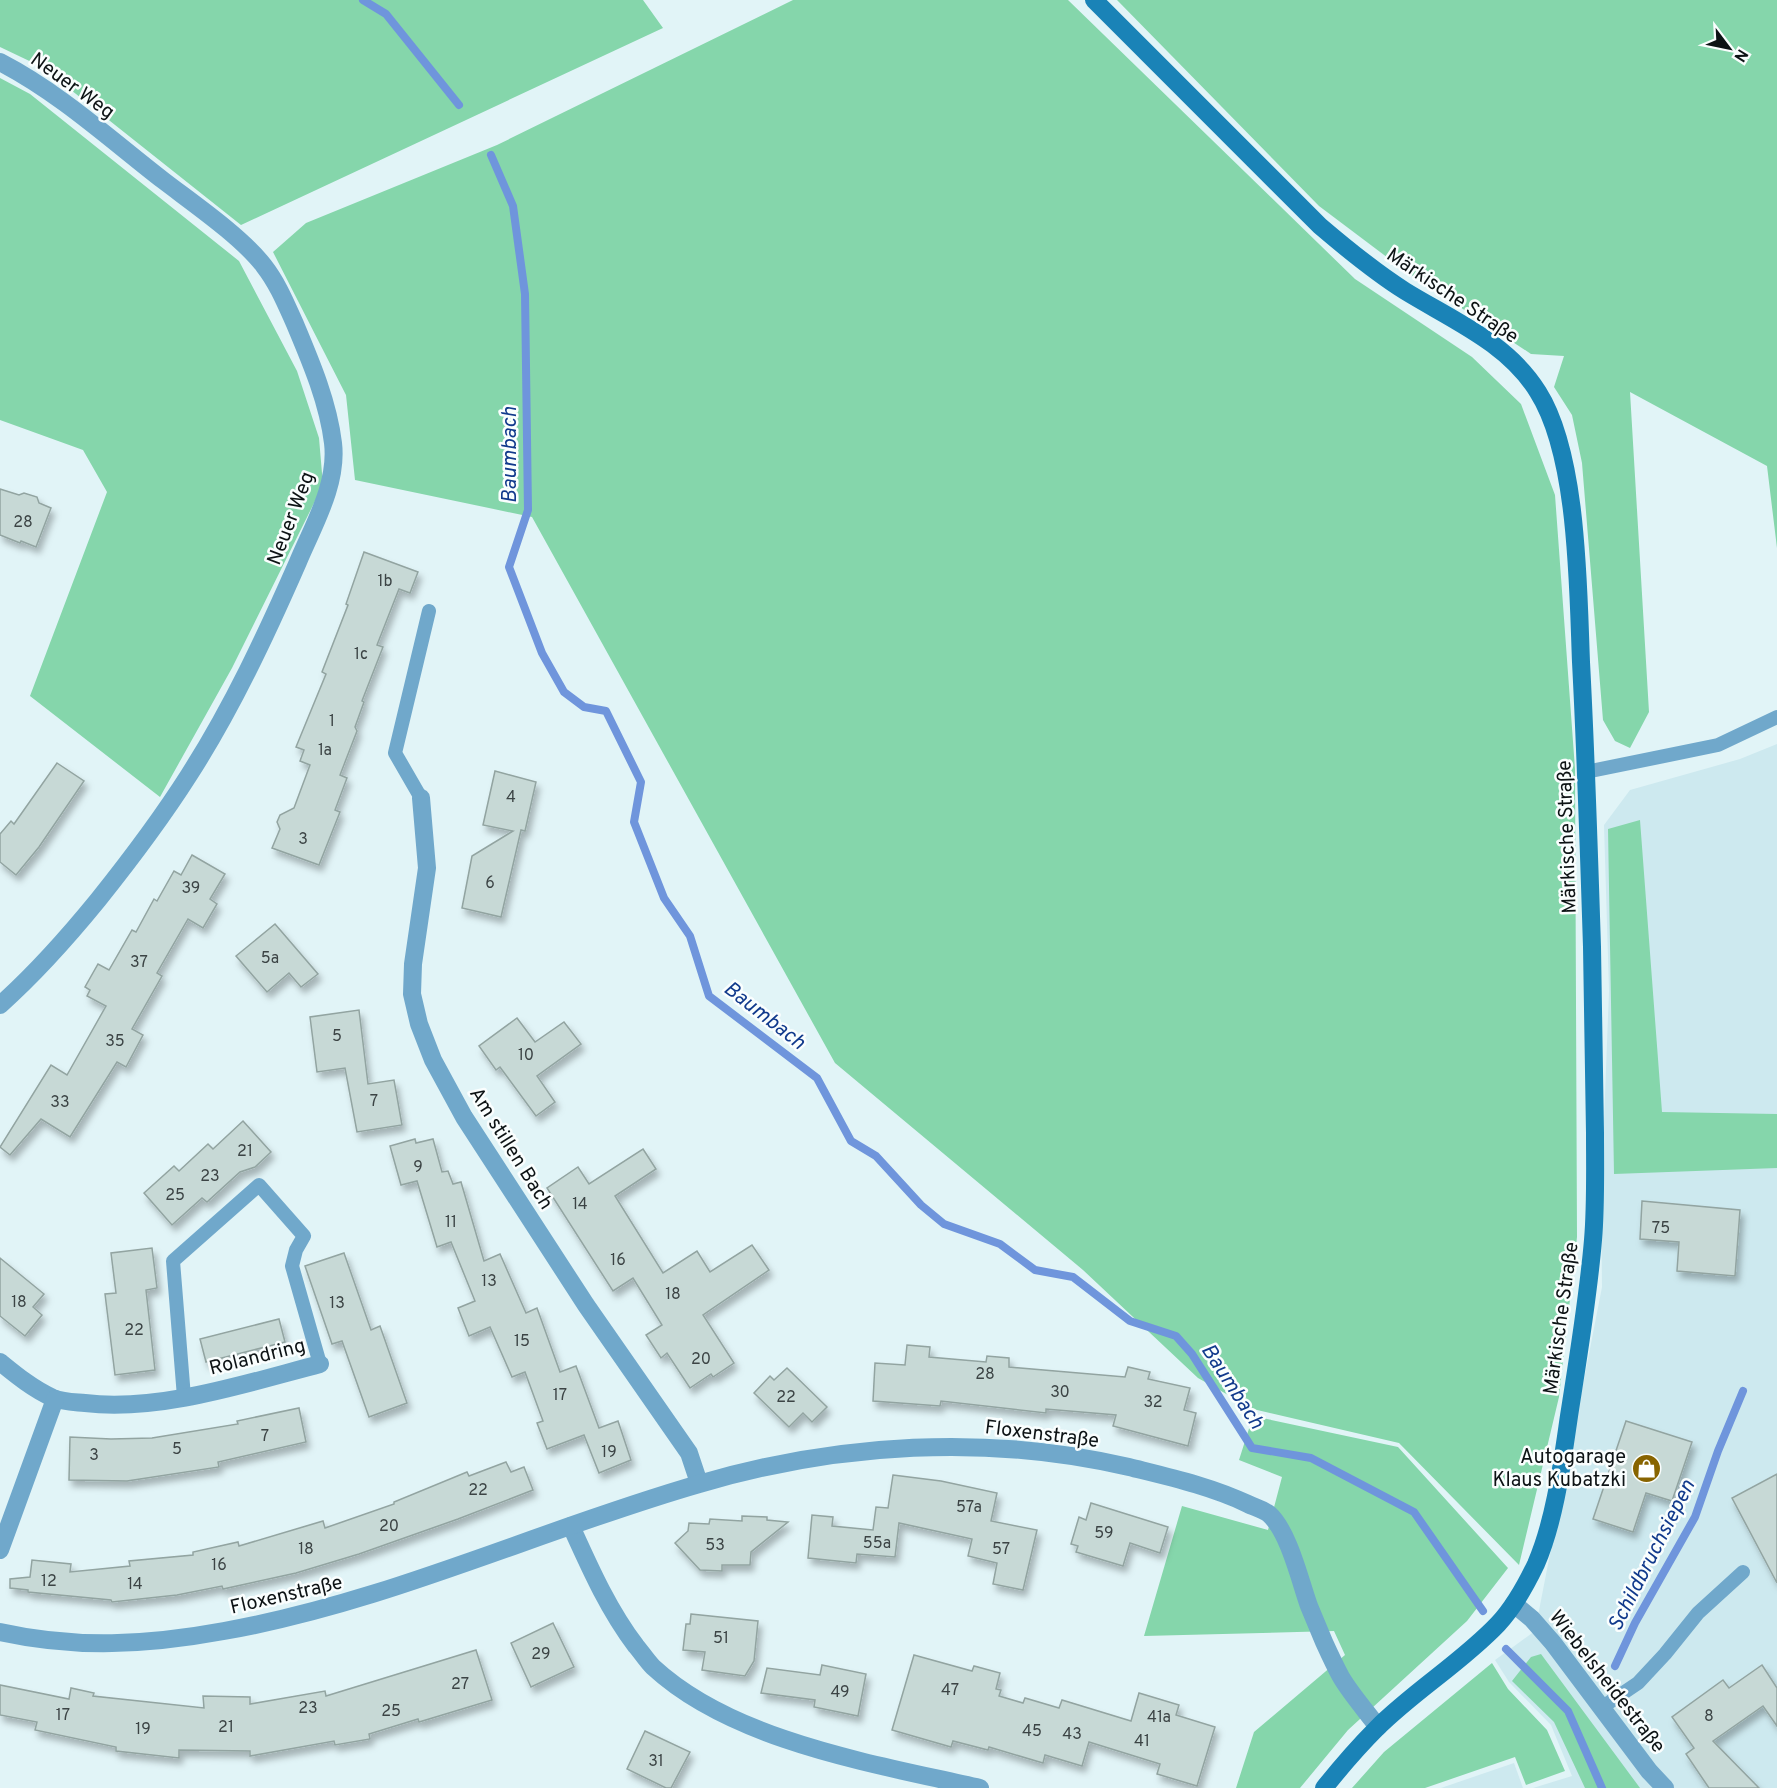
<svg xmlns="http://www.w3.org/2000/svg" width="1777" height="1788" viewBox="0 0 1777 1788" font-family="Overpass,sans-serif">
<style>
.built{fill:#cde9ef}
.green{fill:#85d6ab}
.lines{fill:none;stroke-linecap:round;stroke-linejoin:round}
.stream{stroke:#6f95dc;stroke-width:8}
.building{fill:#c7d9d6;stroke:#92a4a1;stroke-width:1.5;filter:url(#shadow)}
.lane{stroke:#70a8cb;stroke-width:14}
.street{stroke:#70a8cb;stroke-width:18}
.secondary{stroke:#1a83b7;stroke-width:18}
.labels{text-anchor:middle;stroke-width:5;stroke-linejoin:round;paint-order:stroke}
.number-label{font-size:16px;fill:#3c4445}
.street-label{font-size:20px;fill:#0d1315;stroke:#fafefe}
.poi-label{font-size:20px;fill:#0d1315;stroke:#fafefe;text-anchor:end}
.water-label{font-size:21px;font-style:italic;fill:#113a8c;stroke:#fafefe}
</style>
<defs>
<filter id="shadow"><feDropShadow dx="3.5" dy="6" stdDeviation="3" flood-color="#0004"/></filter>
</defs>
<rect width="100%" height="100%" fill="#e1f4f7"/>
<g class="built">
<path d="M 1777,744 L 1777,1788 L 1533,1788 L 1572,1776 L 1551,1725 L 1509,1682 L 1495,1660 L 1535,1631 L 1602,1287 L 1601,1200 L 1609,991 L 1604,825 L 1630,790 L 1740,759 Z"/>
<path d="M 1514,1763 L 1523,1788 L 1441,1788 Z"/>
</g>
<g class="green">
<path d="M 0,0 L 643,0 L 663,28 L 241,225 L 42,67 L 0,47 Z"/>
<path d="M 793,0 L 1068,0 L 1355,279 L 1472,357 L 1521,404 L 1555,495 L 1575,769 L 1577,1237 L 1559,1397 L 1519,1565 L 1399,1443 L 1253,1409 L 1198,1378 L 1083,1270 L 835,1063 L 532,517 L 355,480 L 346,395 L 273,252 L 306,223 L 497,145 Z"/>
<path d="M 1117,0 L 1777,0 L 1777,548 L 1767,466 L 1630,392 L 1649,712 L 1630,748 L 1615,741 L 1603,720 L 1582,463 L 1572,415 L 1554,387 L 1564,356 L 1531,354 L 1404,270 L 1319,206 Z"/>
<path d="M 0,78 L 30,94 L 239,261 L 297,371 L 319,438 L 323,485 L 232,668 L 160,797 L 30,696 L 107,492 L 83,450 L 0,420 Z"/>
<path d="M 1640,820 L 1662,1112 L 1777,1114 L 1777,1168 L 1614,1174 L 1608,829 Z"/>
<path d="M 1253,1416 L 1398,1447 L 1508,1568 L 1467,1621 L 1348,1730 L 1300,1788 L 1236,1788 L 1254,1732 L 1345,1655 L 1334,1631 L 1144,1636 L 1182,1506 L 1268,1530 L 1282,1477 L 1239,1460 Z"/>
<path d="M 1541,1654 L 1640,1788 L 1585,1788 L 1554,1722 L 1512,1681 L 1531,1657 Z"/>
<path d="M 1492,1663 L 1508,1689 L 1547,1730 L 1565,1771 L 1526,1785 L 1515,1757 L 1425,1788 L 1352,1788 L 1384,1752 Z"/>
</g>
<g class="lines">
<g class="stream">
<path d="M 363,0 L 386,14 L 459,105"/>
<path d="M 491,155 L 513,206 L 525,294 L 528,510 L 509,567 L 542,653 L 564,692 L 584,707 L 606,711 L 641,782 L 634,822 L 664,898 L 690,936 L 709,996 L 817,1078 L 851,1141 L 876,1156 L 921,1205 L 944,1224 L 1000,1244 L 1035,1270 L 1073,1277 L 1130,1321 L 1176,1336 L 1192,1354 L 1252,1448 L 1311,1458 L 1414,1512 L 1483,1611"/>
<path d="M 1506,1649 L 1568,1711 L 1602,1788"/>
<path d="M 1615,1666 L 1635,1623 L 1695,1517 L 1718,1451 L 1743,1391"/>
</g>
</g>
<g class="building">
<path d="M 0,489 L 19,495 L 24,493 L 37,497 L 39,503 L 51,508 L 36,547 L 21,541 L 20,543 L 0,535 Z"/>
<path d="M 364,552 L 418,572 L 410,593 L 399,589 L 377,645 L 383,647 L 362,701 L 364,702 L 355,727 L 357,731 L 340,775 L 347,778 L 335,810 L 340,812 L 319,865 L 272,848 L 280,829 L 277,822 L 280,815 L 294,808 L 310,765 L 300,761 L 304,750 L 296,747 L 326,674 L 322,672 L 348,605 L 346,604 Z"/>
<path d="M 57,763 L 84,781 L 39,847 L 16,875 L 0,862 L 0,834 L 11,821 L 14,824 Z"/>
<path d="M 495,771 L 536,782 L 525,831 L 521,830 L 501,917 L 462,908 L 472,856 L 513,831 L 483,825 Z"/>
<path d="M 192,855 L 225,874 L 210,899 L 217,904 L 203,928 L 188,919 L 157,973 L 162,976 L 132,1029 L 143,1035 L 126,1067 L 117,1062 L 70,1137 L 41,1119 L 10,1155 L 0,1147 L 51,1065 L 67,1075 L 106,1006 L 87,996 L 90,990 L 85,987 L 98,964 L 109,970 L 132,930 L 136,932 L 154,899 L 157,901 L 174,871 L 181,875 Z"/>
<path d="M 275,924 L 318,974 L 301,987 L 289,973 L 267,992 L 236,956 Z"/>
<path d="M 359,1010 L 368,1084 L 394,1080 L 402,1125 L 357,1132 L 345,1068 L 317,1072 L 310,1017 Z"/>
<path d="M 517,1018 L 535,1042 L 564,1022 L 581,1044 L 537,1076 L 555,1102 L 536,1116 L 500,1067 L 496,1070 L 479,1046 Z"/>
<path d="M 243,1121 L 271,1152 L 255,1167 L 240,1172 L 207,1202 L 202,1198 L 172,1225 L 144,1193 L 174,1166 L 179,1171 L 208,1144 L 213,1149 Z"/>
<path d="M 415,1139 L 416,1143 L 433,1139 L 442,1172 L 448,1171 L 453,1184 L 461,1182 L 484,1261 L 500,1254 L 526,1313 L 537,1308 L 560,1372 L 576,1366 L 599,1428 L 618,1421 L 631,1460 L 599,1473 L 584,1435 L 547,1449 L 537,1423 L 543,1421 L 525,1372 L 512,1377 L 490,1327 L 469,1336 L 458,1308 L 475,1301 L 451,1242 L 437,1247 L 417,1181 L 401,1185 L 390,1146 Z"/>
<path d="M 643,1149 L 656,1169 L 615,1196 L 663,1273 L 697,1251 L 710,1272 L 752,1245 L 769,1270 L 703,1315 L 734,1363 L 713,1377 L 711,1374 L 690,1388 L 667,1353 L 661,1358 L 646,1335 L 662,1325 L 633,1278 L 613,1291 L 547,1188 L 578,1167 L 589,1184 Z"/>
<path d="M 1642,1201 L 1740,1210 L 1735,1276 L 1677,1271 L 1679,1242 L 1640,1239 Z"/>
<path d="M 152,1248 L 157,1288 L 146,1290 L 155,1370 L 115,1375 L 105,1294 L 116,1293 L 111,1253 Z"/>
<path d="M 344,1253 L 371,1330 L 380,1326 L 407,1403 L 369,1417 L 342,1341 L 332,1344 L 305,1266 Z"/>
<path d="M 0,1258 L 44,1294 L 33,1307 L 42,1315 L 25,1336 L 0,1316 Z"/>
<path d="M 279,1319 L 285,1342 L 206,1362 L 200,1339 Z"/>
<path d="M 907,1345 L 930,1347 L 929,1357 L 986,1362 L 987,1356 L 1009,1358 L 1009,1367 L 1125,1377 L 1128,1367 L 1150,1372 L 1148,1379 L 1190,1388 L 1184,1410 L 1196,1413 L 1188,1446 L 1113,1426 L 1116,1415 L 1046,1409 L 1046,1413 L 941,1401 L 940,1406 L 873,1401 L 875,1363 L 905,1365 Z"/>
<path d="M 787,1368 L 827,1407 L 812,1422 L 803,1413 L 789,1427 L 754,1393 L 770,1376 L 774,1380 Z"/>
<path d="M 299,1408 L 306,1442 L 218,1462 L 219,1467 L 127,1481 L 69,1480 L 70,1437 L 111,1439 L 152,1438 L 238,1424 L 237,1421 Z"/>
<path d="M 1626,1421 L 1692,1442 L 1672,1501 L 1646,1493 L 1633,1532 L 1593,1519 Z"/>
<path d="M 506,1462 L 511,1472 L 524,1467 L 533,1490 L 458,1519 L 359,1554 L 296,1573 L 223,1589 L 222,1586 L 177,1595 L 112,1602 L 111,1600 L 28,1592 L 28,1590 L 10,1588 L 10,1579 L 30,1577 L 32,1560 L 71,1564 L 70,1572 L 130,1566 L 129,1561 L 193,1555 L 193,1552 L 238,1542 L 239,1546 L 323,1521 L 325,1528 L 394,1504 L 394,1502 L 467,1472 L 469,1476 Z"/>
<path d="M 1777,1474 L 1777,1583 L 1732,1498 Z"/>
<path d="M 893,1475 L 941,1481 L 997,1493 L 991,1521 L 1037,1530 L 1023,1590 L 993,1584 L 997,1563 L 968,1556 L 972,1539 L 899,1523 L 895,1557 L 857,1554 L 856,1563 L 808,1558 L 812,1515 L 833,1517 L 832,1526 L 873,1530 L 876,1507 L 888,1508 Z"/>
<path d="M 1091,1503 L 1168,1527 L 1160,1553 L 1130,1543 L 1123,1566 L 1076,1552 L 1078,1546 L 1071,1544 L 1079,1517 L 1086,1520 Z"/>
<path d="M 742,1516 L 767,1517 L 767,1520 L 788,1522 L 751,1552 L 750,1565 L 722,1565 L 722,1571 L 700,1570 L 675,1543 L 688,1531 L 689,1523 L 709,1524 L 710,1519 L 742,1521 Z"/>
<path d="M 691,1614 L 758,1621 L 754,1661 L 745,1676 L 702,1670 L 705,1652 L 683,1650 L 686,1624 L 690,1624 Z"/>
<path d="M 553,1623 L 574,1667 L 531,1687 L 511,1643 Z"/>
<path d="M 476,1650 L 492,1700 L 419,1722 L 418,1719 L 369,1734 L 370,1739 L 335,1745 L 334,1741 L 250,1756 L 250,1751 L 179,1750 L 179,1758 L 116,1751 L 116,1747 L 35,1730 L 37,1722 L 0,1715 L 0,1685 L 69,1699 L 71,1688 L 94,1693 L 93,1696 L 204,1708 L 203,1696 L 250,1697 L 250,1704 L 325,1691 L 326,1696 Z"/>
<path d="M 914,1655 L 972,1671 L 974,1666 L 1000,1673 L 996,1689 L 1001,1690 L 999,1696 L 1023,1703 L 1025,1698 L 1059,1708 L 1062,1700 L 1131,1721 L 1139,1693 L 1179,1705 L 1176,1715 L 1215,1727 L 1197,1786 L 1157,1774 L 1160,1764 L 1089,1742 L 1082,1766 L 1045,1755 L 1043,1763 L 989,1747 L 988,1750 L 953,1741 L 951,1747 L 892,1730 Z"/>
<path d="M 822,1665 L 866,1674 L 858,1716 L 814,1707 L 815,1700 L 761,1693 L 767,1668 L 820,1675 Z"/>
<path d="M 1762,1665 L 1777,1688 L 1777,1726 L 1763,1706 L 1713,1741 L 1759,1788 L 1709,1788 L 1686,1754 L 1694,1748 L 1672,1717 L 1723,1680 L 1729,1688 Z"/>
<path d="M 645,1731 L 690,1752 L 671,1788 L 666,1788 L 627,1769 Z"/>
</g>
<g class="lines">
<g class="lane">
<path d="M 1586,772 L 1718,745 L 1777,717"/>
<path d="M 421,798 L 395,753 L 429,611"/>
<path d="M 184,1397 L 173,1261 L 259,1185 L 304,1236 L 296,1250 L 292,1266 L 320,1364"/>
<path d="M 1601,1708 L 1638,1683 L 1665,1654 L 1698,1613 L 1743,1572"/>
</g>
<g class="street">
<path d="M 0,62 C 60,93 111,140 164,181 C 194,204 242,237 264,266 C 278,284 286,304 295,324 C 311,362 328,402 333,443 C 338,484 313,526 298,562 C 266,635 232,708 189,775 C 161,819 130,860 98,900 C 67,938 36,973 0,1005"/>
<path d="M 421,798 L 427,868 L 413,964 L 412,994 L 419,1024 L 433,1060 L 464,1117 L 586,1305 L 689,1453 L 699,1483"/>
<path d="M 0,1362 C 16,1375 33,1389 53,1398 C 63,1402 75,1402 85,1403 C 160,1412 247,1383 320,1364"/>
<path d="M 571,1526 C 590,1568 608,1609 636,1646 C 642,1653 647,1661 653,1667 C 734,1742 876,1764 980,1788"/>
<path d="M 0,1550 L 55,1399"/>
<path d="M 1514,1604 L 1532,1619 L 1553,1643 L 1649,1771 L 1665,1788"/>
<path d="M 0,1632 C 76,1649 148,1645 224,1631 C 388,1602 539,1530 699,1484 C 838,1443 988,1434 1129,1467 C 1169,1477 1210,1486 1248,1504 C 1254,1507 1264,1510 1269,1514 C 1289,1532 1300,1581 1309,1606 C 1314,1618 1319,1630 1324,1642 C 1329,1653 1335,1666 1341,1677 C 1351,1694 1366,1711 1378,1727"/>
</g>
<path class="secondary" d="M 1094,0 L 1320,226 C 1347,249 1375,272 1405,291 C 1452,320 1508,343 1538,392 C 1578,455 1578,587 1581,662 C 1586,757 1589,852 1592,947 C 1593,1009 1594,1071 1595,1133 C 1595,1169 1596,1205 1593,1240 C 1588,1299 1578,1358 1569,1416 C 1562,1464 1555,1520 1536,1564 C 1526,1585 1514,1607 1498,1624 C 1462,1662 1414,1691 1377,1728 C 1358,1747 1340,1768 1324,1788"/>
</g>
<defs>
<symbol id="shop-disc" viewBox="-11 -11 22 22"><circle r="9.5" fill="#886400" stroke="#fafefe"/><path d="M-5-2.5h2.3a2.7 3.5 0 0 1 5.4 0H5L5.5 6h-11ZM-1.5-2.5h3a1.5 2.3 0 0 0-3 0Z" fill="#fff"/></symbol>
</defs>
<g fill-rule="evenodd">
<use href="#shop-disc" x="1630" y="1452" width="33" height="33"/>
</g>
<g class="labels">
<g class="number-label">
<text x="23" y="527">28</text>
<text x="385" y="586">1b</text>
<text x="361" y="659">1c</text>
<text x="332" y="726">1</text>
<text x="325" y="755">1a</text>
<text x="511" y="802">4</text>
<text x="303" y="844">3</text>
<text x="490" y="888">6</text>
<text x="191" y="893">39</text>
<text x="270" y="963">5a</text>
<text x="139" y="967">37</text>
<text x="337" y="1041">5</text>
<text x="115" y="1046">35</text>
<text x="526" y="1060">10</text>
<text x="374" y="1106">7</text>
<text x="60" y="1107">33</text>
<text x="245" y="1156">21</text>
<text x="418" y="1172">9</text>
<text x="210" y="1181">23</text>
<text x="175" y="1200">25</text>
<text x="580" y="1209">14</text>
<text x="451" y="1227">11</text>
<text x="1661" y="1233">75</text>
<text x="618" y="1265">16</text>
<text x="489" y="1286">13</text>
<text x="673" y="1299">18</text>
<text x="19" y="1307">18</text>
<text x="337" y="1308">13</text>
<text x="134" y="1335">22</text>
<text x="522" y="1346">15</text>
<text x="701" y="1364">20</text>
<text x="985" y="1379">28</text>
<text x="1060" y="1397">30</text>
<text x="560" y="1400">17</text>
<text x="786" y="1402">22</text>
<text x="1153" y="1407">32</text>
<text x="265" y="1441">7</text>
<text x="177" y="1454">5</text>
<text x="609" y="1457">19</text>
<text x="94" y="1460">3</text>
<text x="478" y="1495">22</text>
<text x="969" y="1512">57a</text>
<text x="389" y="1531">20</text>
<text x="1104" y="1538">59</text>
<text x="877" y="1548">55a</text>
<text x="715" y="1550">53</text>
<text x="306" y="1554">18</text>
<text x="1001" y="1554">57</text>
<text x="219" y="1570">16</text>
<text x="49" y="1586">12</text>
<text x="135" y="1589">14</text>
<text x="721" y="1643">51</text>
<text x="541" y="1659">29</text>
<text x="460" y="1689">27</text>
<text x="950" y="1695">47</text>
<text x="840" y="1697">49</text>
<text x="308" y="1713">23</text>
<text x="391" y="1716">25</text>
<text x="63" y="1720">17</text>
<text x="1709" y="1721">8</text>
<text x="1159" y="1722">41a</text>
<text x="226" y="1732">21</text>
<text x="143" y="1734">19</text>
<text x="1032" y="1736">45</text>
<text x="1072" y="1739">43</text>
<text x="1142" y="1746">41</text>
<text x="656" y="1766">31</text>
</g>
<g class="street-label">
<text transform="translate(73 85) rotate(36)" y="7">Neuer Weg</text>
<text transform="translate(1453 295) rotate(34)" y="7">Märkische Straße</text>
<text transform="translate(290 518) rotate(-69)" y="7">Neuer Weg</text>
<text transform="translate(1566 837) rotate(-92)" y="7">Märkische Straße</text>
<text transform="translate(512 1148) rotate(58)" y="7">Am stillen Bach</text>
<text transform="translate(1560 1318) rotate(-82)" y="7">Märkische Straße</text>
<text transform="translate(257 1356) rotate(-14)" y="7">Rolandring</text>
<text transform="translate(1042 1433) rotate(7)" y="7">Floxenstraße</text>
<text transform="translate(286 1594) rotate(-13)" y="7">Floxenstraße</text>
<text transform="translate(1608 1681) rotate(52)" y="7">Wiebelsheidestraße</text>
</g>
<g class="poi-label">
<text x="1626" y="1463">Autogarage<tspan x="1626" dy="23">Klaus Kubatzki</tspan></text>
</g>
<g class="water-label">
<text transform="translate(509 455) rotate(-90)" y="7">Baumbach</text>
<text transform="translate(765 1015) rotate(38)" y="7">Baumbach</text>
<text transform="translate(1233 1386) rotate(57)" y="7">Baumbach</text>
<text transform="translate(1651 1555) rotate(-63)" y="7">Schildbruchsiepen</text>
</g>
</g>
<g transform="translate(1729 48) rotate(122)" stroke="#fafefe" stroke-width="4.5" paint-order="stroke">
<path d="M0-4.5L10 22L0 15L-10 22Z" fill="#0d1315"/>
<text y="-9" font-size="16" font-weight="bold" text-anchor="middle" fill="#0d1315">N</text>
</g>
</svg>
